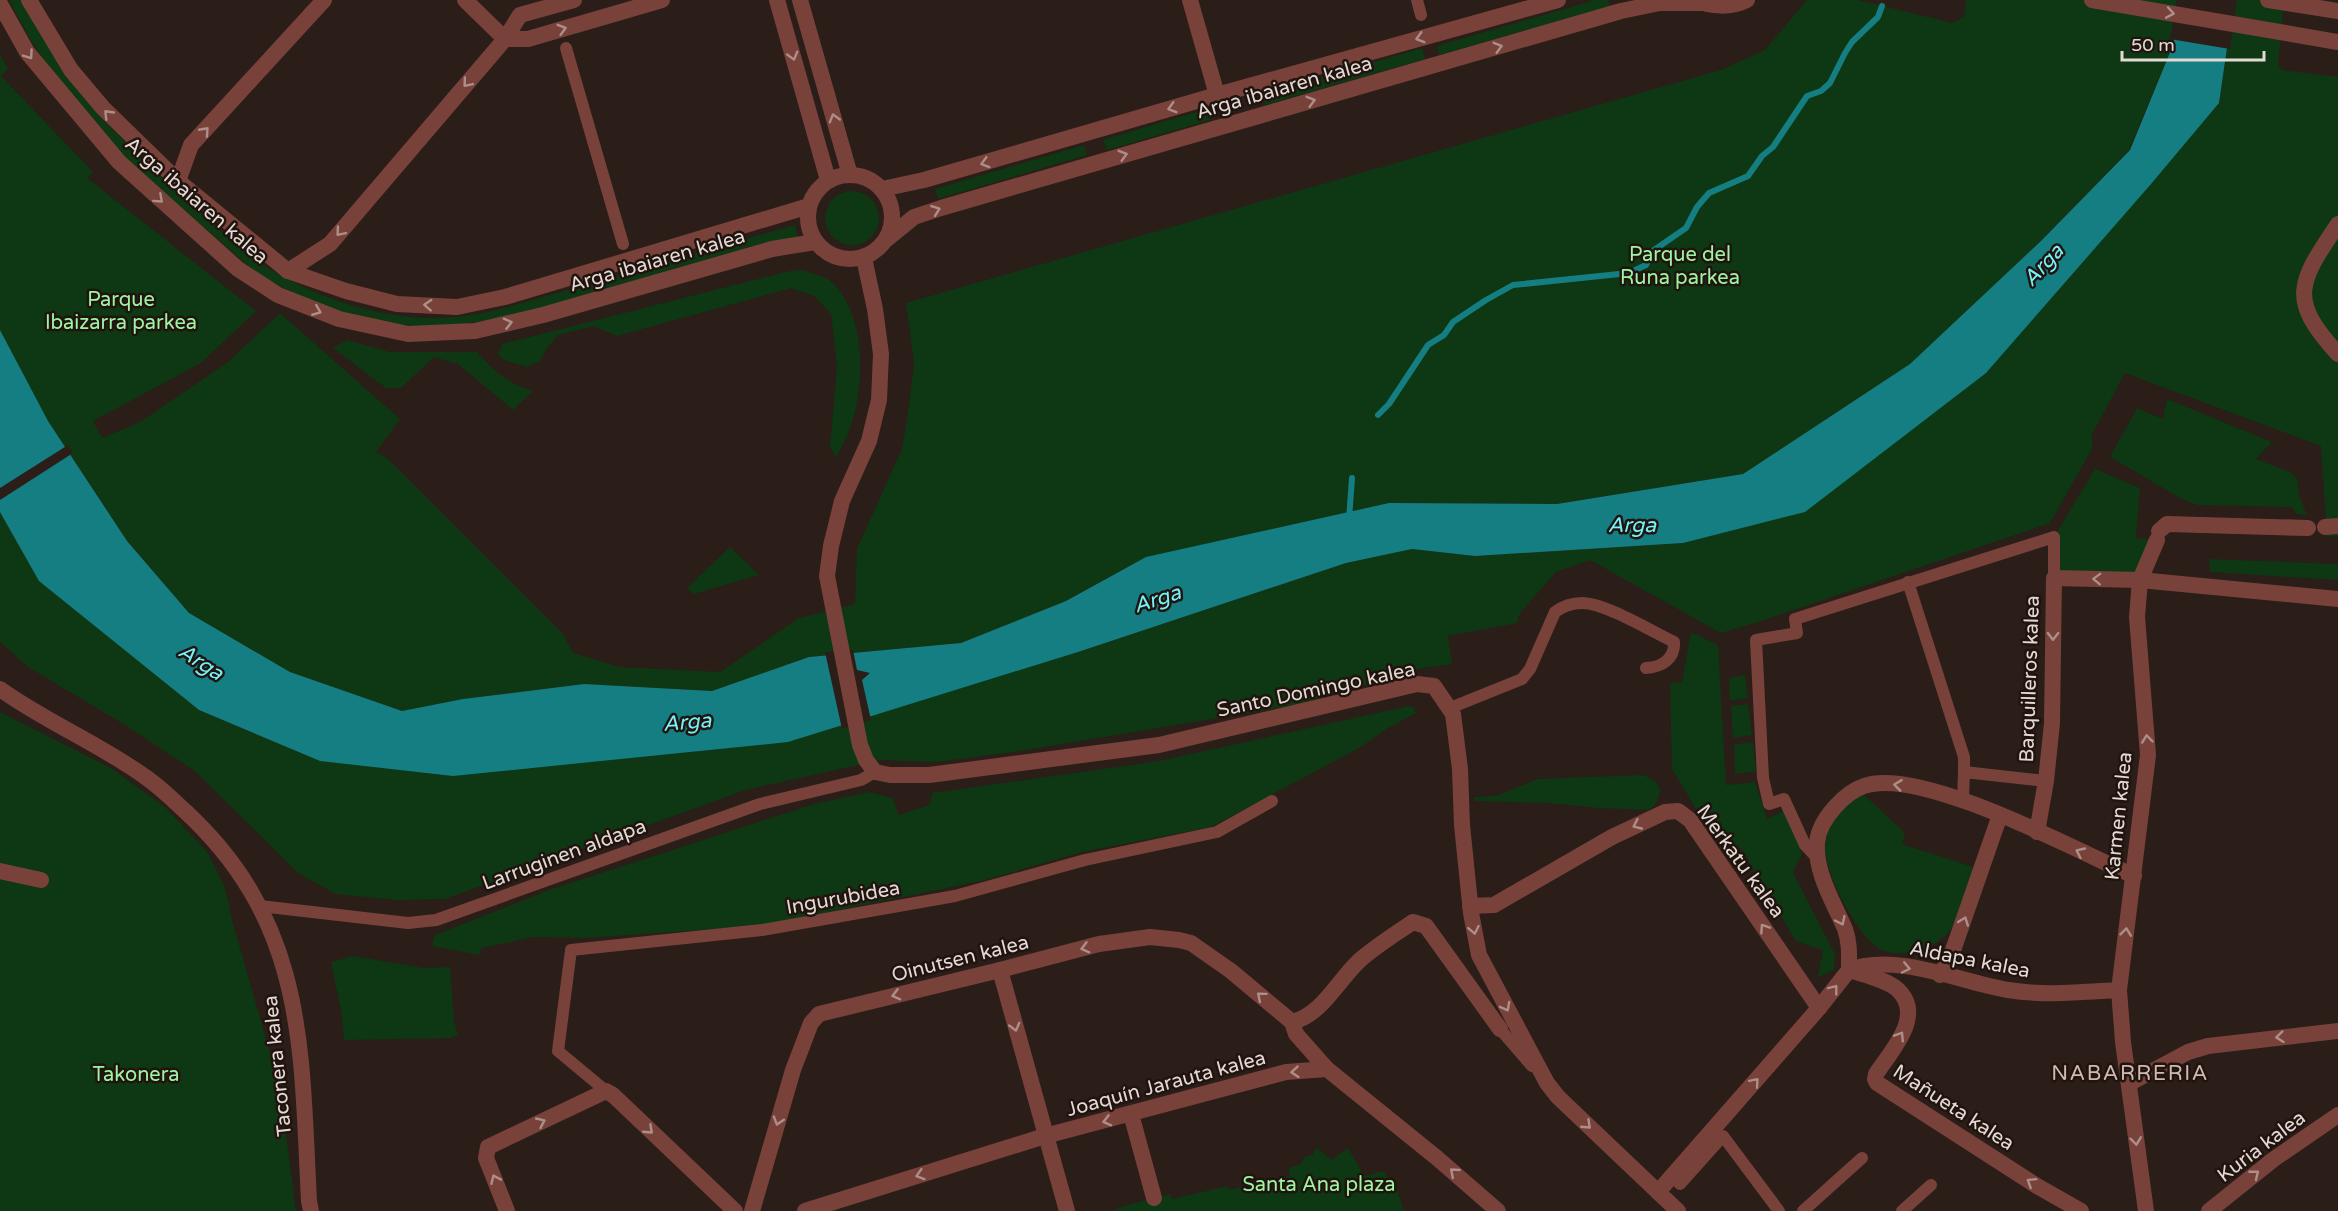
<svg xmlns="http://www.w3.org/2000/svg" width="2338" height="1211" viewBox="0 0 2338 1211" font-family="'Varela Round',sans-serif">
<style>
.green{fill:#0d3813}
.water{fill:#147e83}
.pier{fill:#2b1d17}
.lines{fill:none;stroke-linecap:round;stroke-linejoin:round}
.stream{stroke:#147e83;stroke-width:6}
.pedestrian{stroke:#78423b;stroke-width:12}
.minor{stroke:#78423b;stroke-width:16}
.tertiary{stroke:#78423b;stroke-width:16}
.oneway{stroke:#ae8e88}
.labels{text-anchor:middle;stroke-width:5;stroke-linejoin:round;paint-order:stroke}
.street-label{font-size:20px;fill:#e3d9d5;stroke:#21140e}
.park-label{font-size:20px;fill:#9df5a3;stroke:#21140e}
.water-label{font-size:21px;font-style:italic;fill:#76f3fa;stroke:#21140e}
.neighbourhood-label{font-size:21px;letter-spacing:1.5px;fill:#cebab2;stroke:#21140e}
</style>
<rect width="100%" height="100%" fill="#2b1d17"/>
<g class="green">
<path d="M 9,0 L 22,0 C 46,45 74,90 110,127 C 127,144 146,160 164,177 C 199,210 236,250 278,274 C 323,299 375,316 426,318 C 449,319 471,315 494,311 L 795,225 L 798,238 L 760,244 L 524,313 C 490,320 457,327 423,326 C 364,325 302,302 253,270 L 128,161 L 56,78 L 31,41 Z"/>
<path d="M 1595,0 L 1608,0 L 1610,6 L 1439,55 L 1437,46 Z"/>
<path d="M 1807,0 L 1858,0 L 1953,23 L 1964,17 L 1966,0 L 2180,0 L 2173,45 L 2129,150 L 2042,240 L 1910,364 L 1743,474 L 1557,504 L 1389,503 L 1146,557 L 1066,601 L 961,643 L 809,657 L 712,691 L 584,684 L 463,699 L 402,711 L 290,672 L 189,613 L 127,541 L 48,421 L 0,330 L 0,54 L 8,69 L 1,76 L 93,172 L 87,178 L 256,311 L 201,363 L 93,421 L 102,438 L 140,422 L 228,362 L 280,313 L 400,419 L 376,452 L 387,458 L 563,634 L 573,653 L 619,667 L 720,672 L 799,618 L 855,604 L 857,549 L 902,449 L 907,419 L 914,363 L 906,303 L 1721,70 L 1765,50 Z"/>
<path d="M 2234,0 L 2284,0 L 2278,64 L 2282,70 L 2338,77 L 2338,537 L 2327,536 L 2321,446 L 2125,373 L 2091,436 L 2093,447 L 2050,523 L 1755,623 L 1721,633 L 1590,560 L 1556,572 L 1520,613 L 1517,623 L 1448,636 L 1452,664 L 1423,668 L 1296,705 L 1020,751 L 937,762 L 880,760 L 745,790 L 445,899 L 396,900 L 336,894 L 298,873 L 195,771 L 120,722 L 28,667 L 0,642 L 0,509 L 45,585 L 199,710 L 320,761 L 1078,652 L 1346,563 L 1412,549 L 1475,556 L 1683,543 L 1986,373 L 2219,103 Z"/>
<path d="M 1422,48 L 1425,59 L 1265,105 L 1262,95 Z"/>
<path d="M 1206,109 L 1210,120 L 1107,150 L 1103,140 Z"/>
<path d="M 1084,145 L 1087,155 L 938,199 L 935,189 Z"/>
<circle cx="852" cy="218" r="27"/>
<path d="M 803,270 C 811,273 822,275 829,280 C 866,309 865,382 852,423 C 848,434 842,446 837,457 L 830,448 L 837,366 L 831,314 L 814,296 L 791,288 L 617,336 L 593,326 L 558,335 L 547,348 L 540,361 L 527,367 L 504,360 L 498,354 L 502,344 L 790,271 Z"/>
<path d="M 347,340 L 390,352 L 477,352 C 495,372 507,383 533,391 L 513,410 L 458,364 L 434,357 L 401,388 L 386,388 L 333,348 Z"/>
<path d="M 2167,399 L 2272,442 L 2256,459 L 2290,472 L 2297,478 L 2299,495 L 2307,515 L 2297,514 L 2291,507 L 2197,505 L 2182,499 L 2110,457 L 2137,408 L 2163,419 Z"/>
<path d="M 2095,469 L 2140,488 L 2136,538 L 2157,540 L 2140,580 L 2054,578 L 2054,537 Z"/>
<path d="M 730,547 L 759,575 L 694,594 L 687,588 Z"/>
<path d="M 2209,559 L 2338,564 L 2338,580 L 2210,572 Z"/>
<path d="M 1691,632 L 1718,645 L 1726,785 L 1755,782 L 1767,819 L 1784,811 L 1802,853 L 1793,873 L 1835,954 L 1834,970 L 1818,977 L 1823,950 L 1796,941 L 1741,849 L 1702,819 L 1672,769 L 1670,683 L 1682,682 Z"/>
<path d="M 1745,675 L 1748,698 L 1730,701 L 1729,678 Z"/>
<path d="M 1748,704 L 1752,735 L 1733,738 L 1731,706 Z"/>
<path d="M 1409,706 L 1416,708 L 1414,710 L 1416,713 L 1388,728 L 1361,747 L 1211,827 L 1082,852 L 981,881 L 760,926 L 584,938 L 534,937 L 481,948 L 480,955 L 432,946 L 435,935 L 549,890 L 814,804 L 869,792 L 892,798 L 899,815 L 930,805 L 932,793 L 1159,761 Z"/>
<path d="M 0,712 L 111,768 L 165,807 L 207,852 L 225,887 L 232,920 L 280,1088 L 296,1211 L 0,1211 Z"/>
<path d="M 1753,742 L 1756,771 L 1735,774 L 1734,745 Z"/>
<path d="M 1643,775 L 1654,780 L 1661,789 L 1655,805 L 1649,810 L 1598,808 L 1548,803 L 1475,801 L 1474,797 L 1496,796 L 1538,779 Z"/>
<path d="M 1862,793 L 1902,830 L 1905,835 L 1902,844 L 1976,868 C 1969,886 1960,923 1946,935 C 1931,949 1903,959 1882,950 C 1858,939 1822,869 1825,844 C 1829,821 1844,806 1862,793 Z"/>
<path d="M 353,956 L 424,968 L 450,967 L 454,1021 L 458,1035 L 450,1038 L 344,1040 L 342,1016 L 331,962 Z"/>
<path d="M 1317,1147 L 1331,1160 L 1348,1148 L 1364,1176 L 1383,1171 L 1397,1190 L 1404,1211 L 1117,1211 L 1116,1208 L 1170,1194 L 1172,1199 L 1228,1186 L 1229,1190 L 1290,1176 L 1289,1168 L 1301,1164 L 1304,1157 L 1312,1155 Z"/>
</g>
<path class="water" d="M 2180,0 L 2234,0 L 2219,103 L 2151,184 L 1986,373 L 1805,512 L 1683,543 L 1475,556 L 1412,549 L 1346,563 L 1078,652 L 788,742 L 453,776 L 320,761 L 199,710 L 39,581 L 0,512 L 0,330 L 48,421 L 127,541 L 189,613 L 290,672 L 402,711 L 463,699 L 584,684 L 712,691 L 809,657 L 961,643 L 1066,601 L 1146,557 L 1389,503 L 1557,504 L 1743,474 L 1910,364 L 2042,240 L 2130,150 L 2173,45 Z"/>
<g class="pier">
<path d="M 2177,0 L 2237,0 L 2230,49 L 2170,39 Z"/>
<path d="M 68,445 L 73,453 L 0,500 L 0,488 Z"/>
<path d="M 853,650 L 857,670 L 870,673 L 862,680 L 871,720 L 842,729 L 825,652 Z"/>
</g>
<g class="lines">
<g class="stream">
<path d="M 1378,415 L 1389,404 L 1428,345 L 1444,335 L 1453,322 L 1486,300 L 1513,285 L 1629,273 L 1646,265 L 1654,250 L 1686,228 L 1697,207 L 1709,193 L 1748,176 L 1762,156 L 1773,147 L 1807,96 L 1821,91 L 1830,83 L 1845,53 L 1852,42 L 1878,17 L 1882,6"/>
<path d="M 1349,519 L 1352,478"/>
</g>
<g class="pedestrian">
<path d="M 1417,0 L 1421,15"/>
<path d="M 566,48 L 623,244"/>
<path d="M 1908,582 L 1964,757 L 1964,772"/>
<path d="M 1450,708 L 1522,679 L 1530,669 L 1555,612 C 1563,606 1572,603 1582,603 C 1605,603 1651,631 1674,642 C 1675,659 1662,667 1646,668"/>
<path d="M 1963,800 L 1964,772 L 2046,781"/>
<path d="M 1818,859 L 1805,845 L 1784,799 L 1769,804 L 1763,778 L 1756,640 L 1797,633 L 1795,619 L 2054,537 L 2054,578"/>
<path d="M 260,906 L 408,923 L 436,920 L 760,804 L 861,780 L 875,772"/>
<path d="M 1500,1029 L 1532,1066"/>
<path d="M 606,1091 L 558,1051 L 571,950 L 762,930 L 955,896 L 1085,860 L 1217,832 L 1272,801"/>
<path d="M 1672,1176 L 1680,1184 L 1723,1136 L 1779,1211"/>
<path d="M 1803,1211 L 1862,1158"/>
<path d="M 1902,1211 L 1931,1185"/>
</g>
<g class="minor">
<path d="M 465,0 L 505,39"/>
<path d="M 1190,0 L 1217,95"/>
<path d="M 505,39 L 528,39 L 662,0"/>
<path d="M 178,181 L 191,145 L 324,0"/>
<path d="M 2338,224 C 2299,282 2287,299 2338,354"/>
<path d="M 864,258 L 875,309 L 881,354 L 879,400 L 869,441 L 842,501 L 831,546 L 827,576 L 860,745 L 866,760 L 875,772 L 890,775 L 929,775 L 1159,745 L 1417,684 L 1434,686 L 1453,714 L 1460,769 L 1462,825 L 1471,913 L 1479,955 L 1547,1083 L 1558,1097 L 1678,1211"/>
<path d="M 288,271 L 330,244 L 505,39 L 520,15 L 574,0"/>
<path d="M 2325,527 L 2338,526"/>
<path d="M 2159,531 L 2167,524 L 2308,528"/>
<path d="M 2037,832 L 2046,781 L 2052,723 L 2054,578 L 2140,580 L 2338,599"/>
<path d="M 0,871 L 41,880"/>
<path d="M 1470,906 L 1494,905 L 1612,837 L 1665,812 L 1678,811 L 1690,820 L 1819,1008 L 1658,1192"/>
<path d="M 1000,970 L 1067,1211"/>
<path d="M 1849,970 C 1849,956 1850,943 1845,929 C 1834,903 1815,873 1817,843 C 1818,829 1826,817 1835,807 C 1843,798 1852,790 1864,786 C 1920,766 2078,851 2134,876"/>
<path d="M 1849,970 C 1864,975 1885,979 1897,989 C 1926,1015 1891,1051 1876,1074 L 1875,1079 L 1877,1083 L 2037,1186 L 2081,1211"/>
<path d="M 1849,970 C 1896,952 1960,982 2008,990 C 2044,996 2082,992 2119,990"/>
<path d="M 1940,975 L 1951,956 L 2000,815"/>
<path d="M 1819,1008 L 1849,970"/>
<path d="M 1292,1022 C 1322,1015 1338,980 1360,960 C 1376,946 1395,934 1413,922 L 1426,926 L 1500,1029"/>
<path d="M 2130,1083 L 2188,1052 L 2208,1046 L 2338,1031"/>
<path d="M 1131,1114 L 1154,1198"/>
<path d="M 507,1211 L 486,1158 L 488,1147 L 606,1091 L 613,1095 L 735,1211"/>
<path d="M 752,1211 L 793,1070 L 811,1023 L 819,1014 L 1000,970 L 1099,944 L 1150,937 L 1179,940 L 1191,943 L 1231,971 L 1292,1022 L 1296,1034 L 1327,1069"/>
<path d="M 805,1211 L 1045,1136 L 1286,1072 L 1327,1069 L 1437,1158 L 1498,1211"/>
<path d="M 2146,1211 L 2123,1042 L 2119,990 L 2148,755 L 2137,617 L 2140,580 L 2157,540"/>
<path d="M 2209,1211 L 2274,1159 L 2338,1115"/>
</g>
<g class="tertiary">
<path d="M 29,0 L 71,70 L 103,108 L 178,181 L 288,271 L 346,291 L 397,304 L 457,307 L 505,297 L 809,206"/>
<path d="M 777,0 L 828,180"/>
<path d="M 800,0 L 850,175"/>
<path d="M 1694,0 C 1710,7 1732,8 1747,0"/>
<path d="M 2092,0 L 2338,42"/>
<path d="M 2268,0 L 2338,11"/>
<path d="M 0,4 L 27,52 L 119,162 L 238,269 L 278,295 L 339,319 L 408,334 L 475,331 L 543,315 L 772,249 L 815,242"/>
<circle cx="850" cy="217" r="42"/>
<path d="M 882,189 L 924,180 L 1217,95 L 1558,0"/>
<path d="M 887,239 L 914,217 L 941,208 L 1621,11 L 1660,3 L 1701,3"/>
<path d="M 0,689 C 46,722 98,743 144,776 C 159,786 172,799 185,811 C 307,924 301,1048 309,1201 L 311,1211"/>
</g>
</g>
<defs><path id="oneway-chevron" d="M-2-3.5L2.5 0L-2 3.5" fill="none" stroke-width="1.6" stroke-linecap="round" stroke-linejoin="round" transform="scale(1.5)"/></defs>
<g class="oneway">
<use href="#oneway-chevron" transform="translate(2170 13) rotate(10)"/>
<use href="#oneway-chevron" transform="translate(562 29) rotate(-16)"/>
<use href="#oneway-chevron" transform="translate(1420 38) rotate(164)"/>
<use href="#oneway-chevron" transform="translate(1498 47) rotate(-16)"/>
<use href="#oneway-chevron" transform="translate(29 55) rotate(55)"/>
<use href="#oneway-chevron" transform="translate(793 56) rotate(74)"/>
<use href="#oneway-chevron" transform="translate(467 83) rotate(130)"/>
<use href="#oneway-chevron" transform="translate(1311 101) rotate(-16)"/>
<use href="#oneway-chevron" transform="translate(1172 108) rotate(164)"/>
<use href="#oneway-chevron" transform="translate(108 114) rotate(-134)"/>
<use href="#oneway-chevron" transform="translate(834 118) rotate(-106)"/>
<use href="#oneway-chevron" transform="translate(205 131) rotate(-48)"/>
<use href="#oneway-chevron" transform="translate(1123 155) rotate(-16)"/>
<use href="#oneway-chevron" transform="translate(985 163) rotate(164)"/>
<use href="#oneway-chevron" transform="translate(159 199) rotate(42)"/>
<use href="#oneway-chevron" transform="translate(936 210) rotate(-20)"/>
<use href="#oneway-chevron" transform="translate(340 232) rotate(130)"/>
<use href="#oneway-chevron" transform="translate(428 305) rotate(-177)"/>
<use href="#oneway-chevron" transform="translate(317 311) rotate(22)"/>
<use href="#oneway-chevron" transform="translate(508 323) rotate(-14)"/>
<use href="#oneway-chevron" transform="translate(2097 579) rotate(-178)"/>
<use href="#oneway-chevron" transform="translate(2053 636) rotate(91)"/>
<use href="#oneway-chevron" transform="translate(2147 739) rotate(-96)"/>
<use href="#oneway-chevron" transform="translate(1898 785) rotate(-173)"/>
<use href="#oneway-chevron" transform="translate(1637 825) rotate(155)"/>
<use href="#oneway-chevron" transform="translate(2080 852) rotate(-155)"/>
<use href="#oneway-chevron" transform="translate(1841 921) rotate(65)"/>
<use href="#oneway-chevron" transform="translate(1964 921) rotate(-70)"/>
<use href="#oneway-chevron" transform="translate(1764 928) rotate(-124)"/>
<use href="#oneway-chevron" transform="translate(1474 930) rotate(79)"/>
<use href="#oneway-chevron" transform="translate(2126 932) rotate(-83)"/>
<use href="#oneway-chevron" transform="translate(1085 948) rotate(165)"/>
<use href="#oneway-chevron" transform="translate(1906 968) rotate(12)"/>
<use href="#oneway-chevron" transform="translate(1834 989) rotate(-52)"/>
<use href="#oneway-chevron" transform="translate(896 995) rotate(166)"/>
<use href="#oneway-chevron" transform="translate(1261 996) rotate(-140)"/>
<use href="#oneway-chevron" transform="translate(1506 1007) rotate(62)"/>
<use href="#oneway-chevron" transform="translate(1015 1027) rotate(75)"/>
<use href="#oneway-chevron" transform="translate(1900 1036) rotate(-57)"/>
<use href="#oneway-chevron" transform="translate(2280 1037) rotate(174)"/>
<use href="#oneway-chevron" transform="translate(1295 1072) rotate(175)"/>
<use href="#oneway-chevron" transform="translate(1755 1082) rotate(-49)"/>
<use href="#oneway-chevron" transform="translate(778 1121) rotate(107)"/>
<use href="#oneway-chevron" transform="translate(1107 1121) rotate(166)"/>
<use href="#oneway-chevron" transform="translate(541 1122) rotate(-25)"/>
<use href="#oneway-chevron" transform="translate(1587 1125) rotate(43)"/>
<use href="#oneway-chevron" transform="translate(649 1130) rotate(43)"/>
<use href="#oneway-chevron" transform="translate(2136 1141) rotate(83)"/>
<use href="#oneway-chevron" transform="translate(1454 1172) rotate(-139)"/>
<use href="#oneway-chevron" transform="translate(2255 1174) rotate(-39)"/>
<use href="#oneway-chevron" transform="translate(920 1175) rotate(163)"/>
<use href="#oneway-chevron" transform="translate(495 1179) rotate(-114)"/>
<use href="#oneway-chevron" transform="translate(2031 1182) rotate(-148)"/>
</g>
<g class="labels">
<g class="street-label">
<text transform="translate(1284 87) rotate(-16)" y="7">Arga ibaiaren kalea</text>
<text transform="translate(197 200) rotate(41)" y="7">Arga ibaiaren kalea</text>
<text transform="translate(657 260) rotate(-16)" y="7">Arga ibaiaren kalea</text>
<text transform="translate(2029 679) rotate(-88)" y="7">Barquilleros kalea</text>
<text transform="translate(1316 689) rotate(-12)" y="7">Santo Domingo kalea</text>
<text transform="translate(2118 816) rotate(-84)" y="7">Karmen kalea</text>
<text transform="translate(564 854) rotate(-20)" y="7">Larruginen aldapa</text>
<text transform="translate(1741 861) rotate(54)" y="7">Merkatu kalea</text>
<text transform="translate(843 897) rotate(-10)" y="7">Ingurubidea</text>
<text transform="translate(960 958) rotate(-14)" y="7">Oinutsen kalea</text>
<text transform="translate(1970 959) rotate(11)" y="7">Aldapa kalea</text>
<text transform="translate(277 1066) rotate(-96)" y="7">Taconera kalea</text>
<text transform="translate(1166 1083) rotate(-15)" y="7">Joaquín Jarauta kalea</text>
<text transform="translate(1954 1107) rotate(33)" y="7">Mañueta kalea</text>
<text transform="translate(2261 1146) rotate(-37)" y="7">Kuria kalea</text>
</g>
<g class="park-label">
<text x="1680" y="261">Parque del<tspan x="1680" dy="23">Runa parkea</tspan></text>
<text x="121" y="306">Parque<tspan x="121" dy="23">Ibaizarra parkea</tspan></text>
<text x="136" y="1081">Takonera</text>
<text x="1319" y="1191">Santa Ana plaza</text>
</g>
<g class="water-label">
<text transform="translate(2043 265) rotate(-47)" y="7">Arga</text>
<text x="1632" y="532">Arga</text>
<text transform="translate(1157 599) rotate(-18)" y="7">Arga</text>
<text transform="translate(201 662) rotate(33)" y="7">Arga</text>
<text transform="translate(687 722) rotate(-5)" y="7">Arga</text>
</g>
<g class="neighbourhood-label">
<text x="2130" y="1080">NABARRERIA</text>
</g>
</g>
<path d="M2122 51v9h142v-9" fill="none" stroke="#e3d9d5" stroke-width="3"/>
<text x="2131" y="51" font-size="18" fill="#e3d9d5" stroke="#21140e" stroke-width="4.5" paint-order="stroke">50 m</text>
</svg>
